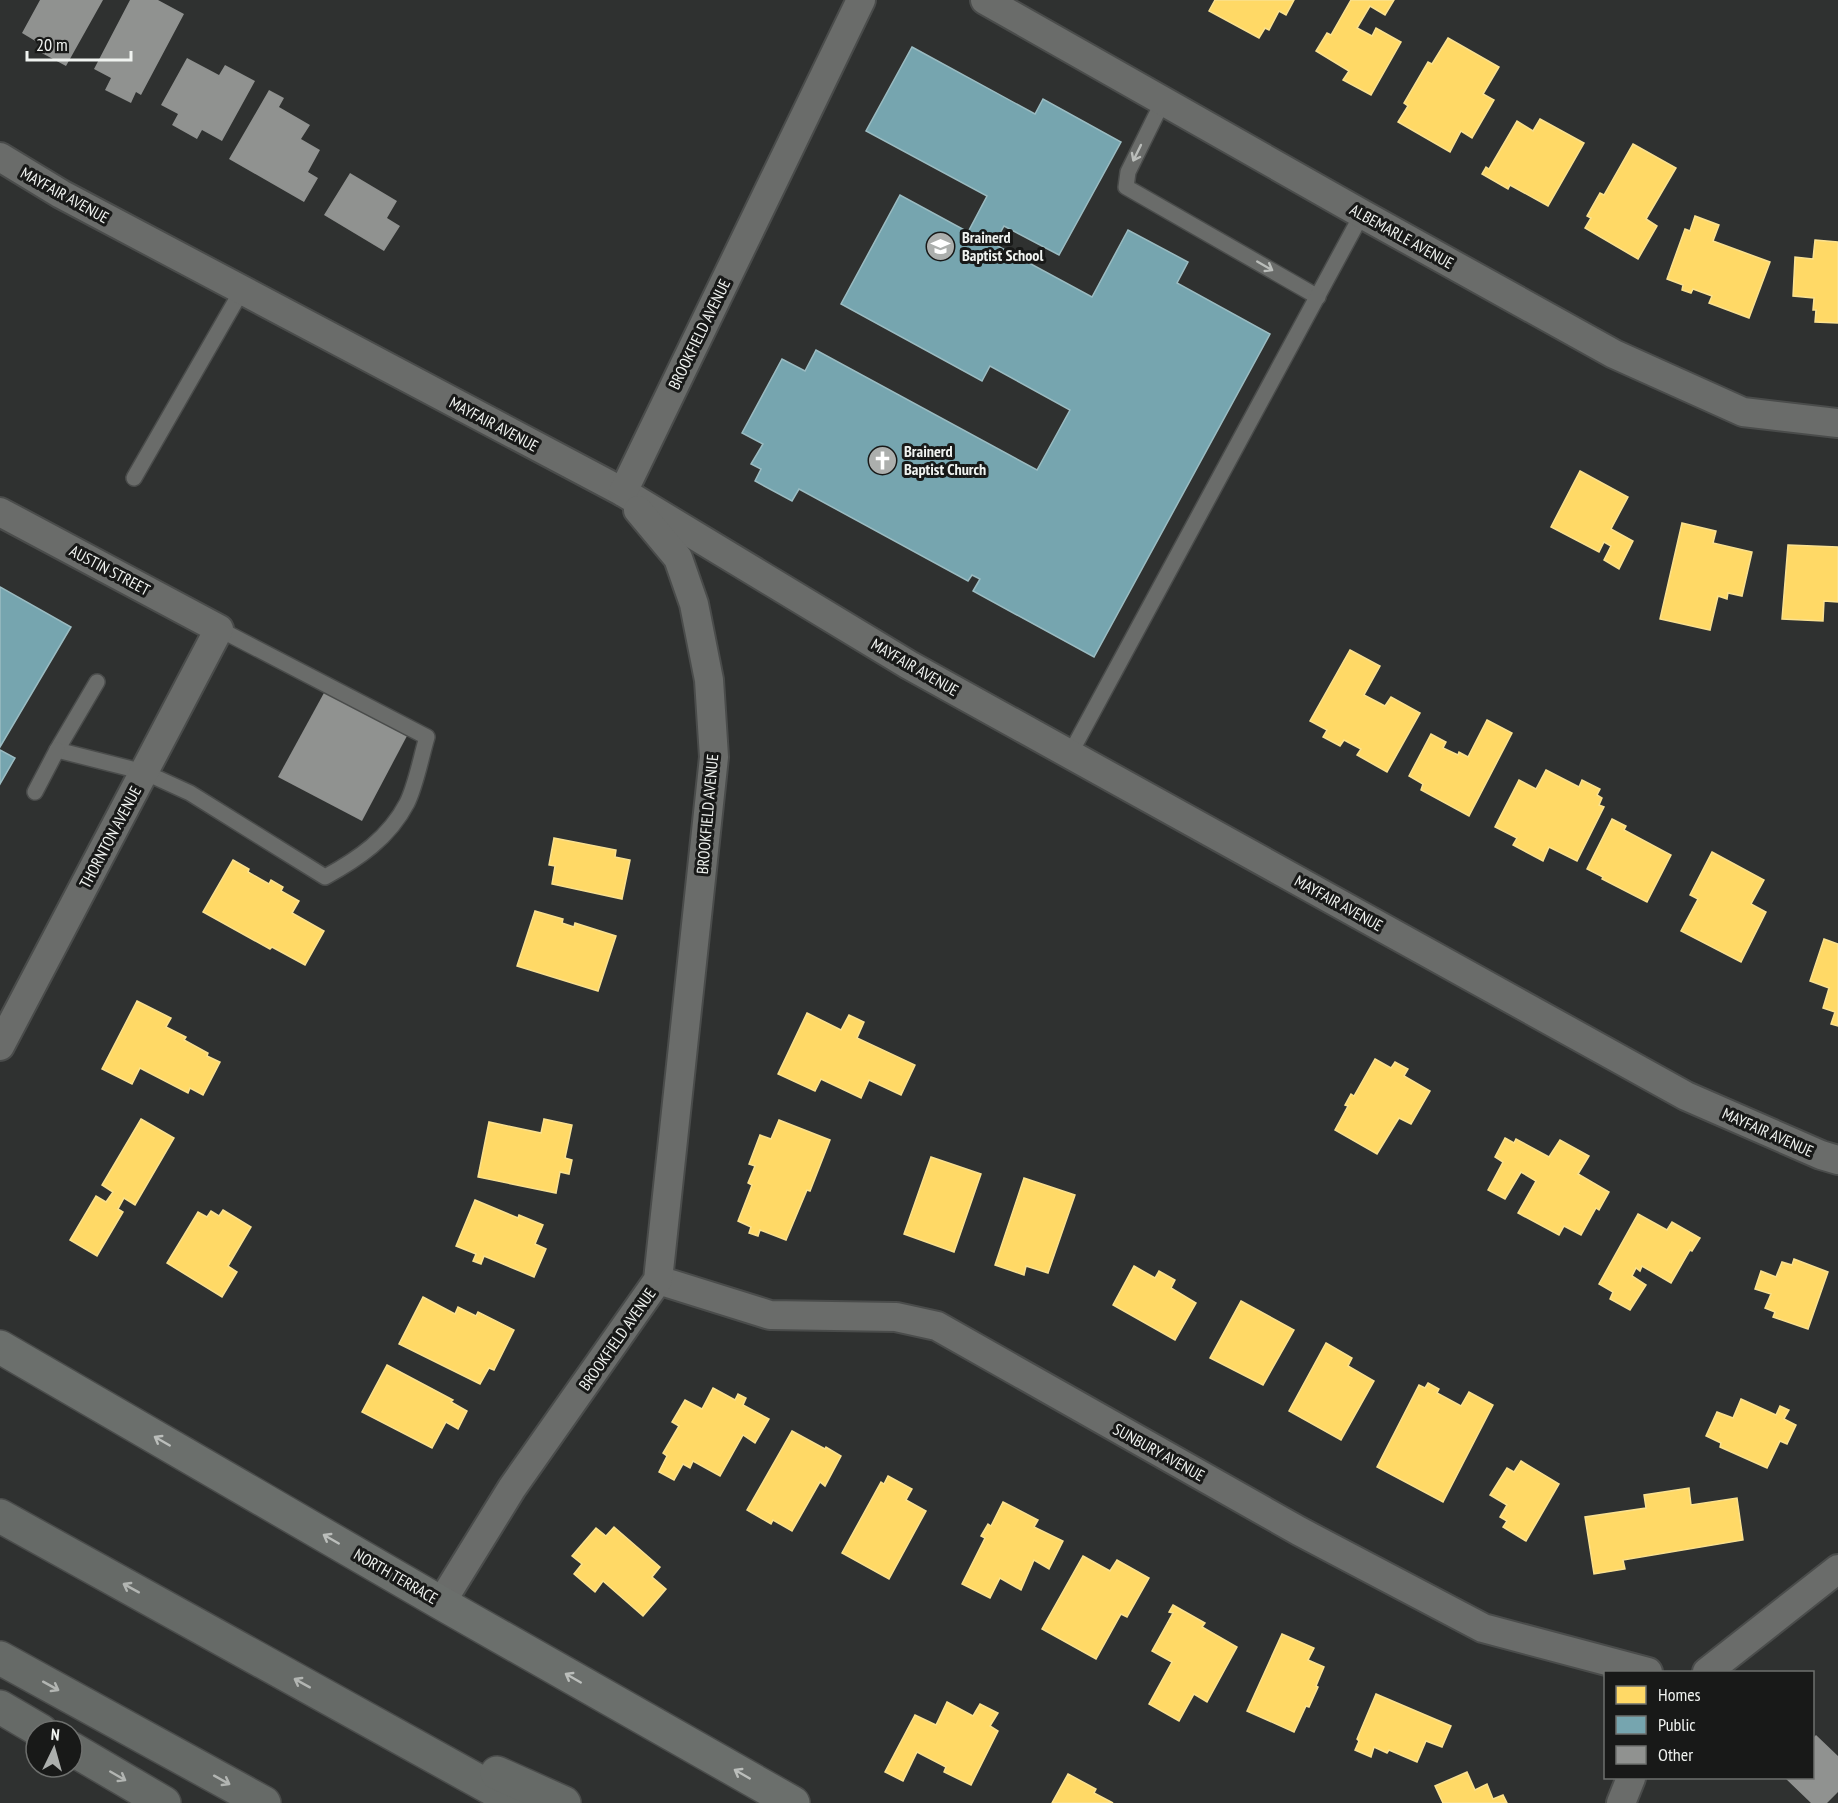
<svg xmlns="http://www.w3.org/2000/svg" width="1838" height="1803" viewBox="0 0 1838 1803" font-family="'PT Sans Narrow',sans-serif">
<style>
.homes{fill:#ffd966;stroke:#fae18f;stroke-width:1.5}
.public{fill:#76a5af;stroke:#9bbcc2;stroke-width:1.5}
.building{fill:#909290}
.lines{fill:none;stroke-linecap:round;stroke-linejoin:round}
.lane-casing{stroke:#4a4c4b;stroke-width:18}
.street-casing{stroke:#4a4c4b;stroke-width:32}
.secondary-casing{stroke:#4a4c4b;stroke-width:36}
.highway-casing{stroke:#4a4c4b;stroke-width:36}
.lane{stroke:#6a6c6a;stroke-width:15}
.street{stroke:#6a6c6a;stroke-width:28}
.secondary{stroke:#6b6f6c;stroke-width:33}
.highway{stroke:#666a67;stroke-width:33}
.oneway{stroke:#babdba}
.oneway2{stroke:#bbbebb}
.oneway3{stroke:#b2b5b2}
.labels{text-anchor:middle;stroke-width:6;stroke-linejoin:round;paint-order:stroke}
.street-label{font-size:16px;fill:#f0f3f0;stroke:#181918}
.poi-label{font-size:16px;font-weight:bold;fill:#f0f3f0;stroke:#181918;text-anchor:start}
</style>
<rect width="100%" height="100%" fill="#2f3130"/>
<g class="homes">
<path d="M 1215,0 L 1294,0 L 1286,15 L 1279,11 L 1269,30 L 1265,28 L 1259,38 L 1209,11 Z"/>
<path d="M 1351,0 L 1394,0 L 1385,15 L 1370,6 L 1357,28 L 1372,36 L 1376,28 L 1401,42 L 1371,95 L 1343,80 L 1349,71 L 1316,51 L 1327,33 L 1331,35 Z"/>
<path d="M 1448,38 L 1499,67 L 1483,94 L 1494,100 L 1472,138 L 1461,131 L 1450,152 L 1398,122 L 1408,106 L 1404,103 L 1428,62 L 1432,64 Z"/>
<path d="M 1540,119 L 1584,143 L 1548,206 L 1510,185 L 1508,189 L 1482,174 L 1486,167 L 1489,169 L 1517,121 L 1533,131 Z"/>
<path d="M 1633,144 L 1676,168 L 1646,219 L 1657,226 L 1638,259 L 1585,228 L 1591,218 L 1587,216 L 1600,193 L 1604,195 Z"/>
<path d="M 1695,216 L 1719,225 L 1713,241 L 1770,262 L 1749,318 L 1709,303 L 1712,296 L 1693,289 L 1691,293 L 1682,290 L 1683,285 L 1667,279 L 1685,229 L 1690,231 Z"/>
<path d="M 1815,240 L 1838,242 L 1838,323 L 1815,322 L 1816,310 L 1813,310 L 1814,298 L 1793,296 L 1795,257 L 1813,259 Z"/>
<path d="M 1580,471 L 1628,497 L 1611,529 L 1633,541 L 1619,569 L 1604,560 L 1611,546 L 1604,542 L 1599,552 L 1551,527 Z"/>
<path d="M 1682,523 L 1716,531 L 1713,543 L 1752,552 L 1742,596 L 1728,593 L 1727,599 L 1718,596 L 1710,630 L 1660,619 Z"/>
<path d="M 1788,545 L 1838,547 L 1838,602 L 1824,601 L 1823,621 L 1782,619 Z"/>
<path d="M 1350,650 L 1380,666 L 1364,695 L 1385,706 L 1391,697 L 1420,713 L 1387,772 L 1357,755 L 1361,749 L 1344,740 L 1340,746 L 1323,737 L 1327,730 L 1310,721 Z"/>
<path d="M 1487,720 L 1512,733 L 1469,816 L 1421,790 L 1423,784 L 1409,776 L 1431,734 L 1446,742 L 1443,748 L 1458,755 L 1459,752 L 1468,757 Z"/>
<path d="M 1546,770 L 1579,787 L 1582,780 L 1600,789 L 1597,795 L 1602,798 L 1599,805 L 1604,807 L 1577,861 L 1549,847 L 1543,861 L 1513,845 L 1517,838 L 1495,827 L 1519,780 L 1536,789 Z"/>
<path d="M 1612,819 L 1626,826 L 1624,830 L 1671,855 L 1647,902 L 1602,879 L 1603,877 L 1587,869 Z"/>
<path d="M 554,838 L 616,850 L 615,857 L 630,860 L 622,899 L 552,884 L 555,866 L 549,865 Z"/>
<path d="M 1712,852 L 1764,880 L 1751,904 L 1766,912 L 1741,962 L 1681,931 L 1698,899 L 1690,895 Z"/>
<path d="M 233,860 L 249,869 L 248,872 L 269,884 L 271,880 L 283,887 L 281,891 L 299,901 L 292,913 L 324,931 L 305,965 L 272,947 L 270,949 L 203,912 Z"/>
<path d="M 535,911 L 563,919 L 562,923 L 574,927 L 575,923 L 616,936 L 598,991 L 517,966 Z"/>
<path d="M 1824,939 L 1838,944 L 1838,1026 L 1831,1024 L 1835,1012 L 1823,1008 L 1829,988 L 1810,981 Z"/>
<path d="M 137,1001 L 171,1018 L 166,1027 L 186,1037 L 184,1040 L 208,1053 L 207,1056 L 220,1062 L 203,1095 L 190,1088 L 188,1093 L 140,1068 L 132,1084 L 102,1069 Z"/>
<path d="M 807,1013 L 841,1030 L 849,1015 L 864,1022 L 857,1038 L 915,1065 L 901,1095 L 869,1080 L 861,1098 L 821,1079 L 815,1091 L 778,1074 Z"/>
<path d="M 1375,1059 L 1391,1068 L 1395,1062 L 1408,1069 L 1404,1076 L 1430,1091 L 1411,1124 L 1399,1118 L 1377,1154 L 1335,1130 L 1348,1106 L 1345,1105 L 1351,1094 L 1354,1096 Z"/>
<path d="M 141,1119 L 174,1138 L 135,1205 L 124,1198 L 118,1209 L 123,1212 L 97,1256 L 70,1240 L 96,1196 L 106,1202 L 113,1192 L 102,1185 Z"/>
<path d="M 544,1119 L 572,1125 L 565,1158 L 572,1160 L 569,1174 L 560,1172 L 556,1193 L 478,1177 L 489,1122 L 541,1133 Z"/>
<path d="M 779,1120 L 830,1140 L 810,1191 L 807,1190 L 786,1240 L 760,1230 L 758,1236 L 749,1233 L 751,1227 L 738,1221 L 752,1185 L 748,1183 L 755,1166 L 749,1164 L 760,1135 L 771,1139 Z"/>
<path d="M 1505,1138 L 1514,1143 L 1516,1139 L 1549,1157 L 1560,1140 L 1589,1156 L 1578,1174 L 1609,1192 L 1599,1210 L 1596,1208 L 1581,1235 L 1564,1226 L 1559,1235 L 1518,1213 L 1536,1181 L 1521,1172 L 1505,1199 L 1488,1190 L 1503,1162 L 1495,1157 Z"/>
<path d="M 931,1157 L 981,1174 L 954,1252 L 904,1234 Z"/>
<path d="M 1024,1178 L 1075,1195 L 1048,1273 L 1026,1266 L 1024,1275 L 995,1265 Z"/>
<path d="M 475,1200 L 518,1218 L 519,1215 L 543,1225 L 535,1244 L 546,1249 L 534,1277 L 484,1256 L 481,1264 L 473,1261 L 476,1254 L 456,1246 Z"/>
<path d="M 223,1210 L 251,1227 L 228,1266 L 237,1272 L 222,1297 L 167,1263 L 198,1212 L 207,1217 L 211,1211 L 219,1216 Z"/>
<path d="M 1638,1214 L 1667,1230 L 1672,1222 L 1700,1238 L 1692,1251 L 1690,1250 L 1671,1283 L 1642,1266 L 1640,1271 L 1636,1268 L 1632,1276 L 1646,1285 L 1630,1310 L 1610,1299 L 1613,1292 L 1599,1284 Z"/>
<path d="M 1794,1259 L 1828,1272 L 1808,1329 L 1773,1317 L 1775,1312 L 1765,1308 L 1771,1294 L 1755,1289 L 1761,1271 L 1776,1277 L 1782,1262 L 1792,1265 Z"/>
<path d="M 1134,1266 L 1155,1278 L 1159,1271 L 1175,1280 L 1171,1288 L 1196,1303 L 1175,1340 L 1113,1305 Z"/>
<path d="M 423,1297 L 455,1314 L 458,1307 L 476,1316 L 478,1312 L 514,1330 L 494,1370 L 489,1368 L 480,1384 L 399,1344 Z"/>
<path d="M 1241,1301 L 1294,1330 L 1263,1385 L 1210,1358 Z"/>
<path d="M 1326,1343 L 1352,1358 L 1348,1366 L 1374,1381 L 1341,1440 L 1289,1411 Z"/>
<path d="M 387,1365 L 453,1400 L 451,1402 L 467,1411 L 458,1429 L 446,1422 L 432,1448 L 362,1412 Z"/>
<path d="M 1428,1383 L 1439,1389 L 1437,1393 L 1461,1406 L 1469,1392 L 1493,1405 L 1443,1502 L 1377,1467 L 1419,1385 L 1425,1388 Z"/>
<path d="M 713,1388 L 735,1400 L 738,1394 L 746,1398 L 743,1405 L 769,1419 L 755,1443 L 743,1435 L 720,1476 L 693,1461 L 690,1468 L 683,1464 L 674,1480 L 659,1472 L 667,1456 L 663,1453 L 679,1426 L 672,1422 L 685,1400 L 702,1409 Z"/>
<path d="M 1741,1399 L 1776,1415 L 1780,1406 L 1789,1410 L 1784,1419 L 1796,1425 L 1787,1444 L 1780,1441 L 1767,1468 L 1720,1447 L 1721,1443 L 1706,1436 L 1717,1412 L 1733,1418 Z"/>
<path d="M 792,1431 L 825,1449 L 826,1447 L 841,1456 L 825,1486 L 820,1482 L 792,1531 L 773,1520 L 771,1524 L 747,1510 Z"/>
<path d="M 1521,1461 L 1559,1484 L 1526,1541 L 1503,1527 L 1507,1521 L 1500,1517 L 1507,1505 L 1490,1495 L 1507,1468 L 1514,1472 Z"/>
<path d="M 888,1476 L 912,1489 L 906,1500 L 926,1511 L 889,1579 L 842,1553 L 881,1482 L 884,1484 Z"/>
<path d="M 1689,1488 L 1691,1505 L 1737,1498 L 1743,1540 L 1623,1560 L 1625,1569 L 1594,1574 L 1585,1517 L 1646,1508 L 1644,1495 Z"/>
<path d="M 1003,1502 L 1038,1520 L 1034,1527 L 1063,1541 L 1049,1569 L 1034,1560 L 1021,1590 L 1000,1578 L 990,1598 L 962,1584 L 985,1538 L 981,1536 L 988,1524 L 991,1526 Z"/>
<path d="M 614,1527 L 660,1567 L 652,1577 L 666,1589 L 643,1616 L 603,1581 L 595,1592 L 574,1574 L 582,1564 L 572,1556 L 596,1528 L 606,1536 Z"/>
<path d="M 1083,1556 L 1110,1571 L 1117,1560 L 1149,1578 L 1127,1617 L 1121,1614 L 1096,1659 L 1042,1629 Z"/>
<path d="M 1173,1605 L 1205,1623 L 1202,1627 L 1237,1647 L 1207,1702 L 1194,1694 L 1179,1721 L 1149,1704 L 1172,1662 L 1152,1651 L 1173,1613 L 1169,1612 Z"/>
<path d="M 1282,1634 L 1314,1648 L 1308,1660 L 1324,1667 L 1316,1686 L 1318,1687 L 1309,1707 L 1306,1706 L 1294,1732 L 1247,1711 Z"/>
<path d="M 1376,1694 L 1451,1726 L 1442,1747 L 1426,1741 L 1417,1762 L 1389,1750 L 1387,1753 L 1374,1747 L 1371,1757 L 1355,1750 L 1359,1741 L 1357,1739 Z"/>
<path d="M 947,1702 L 973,1716 L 980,1704 L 998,1713 L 990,1726 L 998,1731 L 971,1785 L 944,1772 L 946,1767 L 917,1752 L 903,1781 L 885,1772 L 915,1715 L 936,1725 Z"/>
<path d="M 1467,1772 L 1475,1790 L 1487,1784 L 1493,1799 L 1503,1795 L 1507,1803 L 1443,1803 L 1435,1786 Z"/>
<path d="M 1068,1774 L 1096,1789 L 1094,1793 L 1113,1803 L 1052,1803 Z"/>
</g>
<g class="public">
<path d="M 912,47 L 1035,114 L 1043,99 L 1121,142 L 1059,255 L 1004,226 L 994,244 L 1092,297 L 1128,230 L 1188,262 L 1177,283 L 1270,334 L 1094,657 L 973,591 L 980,579 L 972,575 L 968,581 L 799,489 L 792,501 L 755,481 L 761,469 L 751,464 L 763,444 L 742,433 L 782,359 L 805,371 L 816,350 L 1037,470 L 1070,410 L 990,366 L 982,381 L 841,304 L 900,195 L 968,232 L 987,196 L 866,131 Z"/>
<path d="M 0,587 L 71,627 L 0,747 Z"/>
<path d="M 0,750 L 15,758 L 0,784 Z"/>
</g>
<g class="building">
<path d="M 40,0 L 103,0 L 66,66 L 38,51 L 42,45 L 22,33 Z"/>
<path d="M 130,0 L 158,0 L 184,14 L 141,95 L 136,92 L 131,103 L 105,90 L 111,78 L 94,69 Z"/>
<path d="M 187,58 L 219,75 L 225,65 L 255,81 L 222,141 L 202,130 L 197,139 L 172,125 L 178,114 L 161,105 Z"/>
<path d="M 269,90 L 284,98 L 279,107 L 310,125 L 301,139 L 320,150 L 308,172 L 318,178 L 304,202 L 229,159 Z"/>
<path d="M 350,173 L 397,201 L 387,218 L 400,226 L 384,251 L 324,215 Z"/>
<path d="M 325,691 L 408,734 L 362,821 L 278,777 Z"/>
<path d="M 1816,1735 L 1838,1756 L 1838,1792 L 1827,1803 L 1811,1803 L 1785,1778 L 1812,1778 L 1812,1739 Z"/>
</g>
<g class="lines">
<defs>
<g id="lane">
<path d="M 1163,101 L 1128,172 L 1126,187 L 1318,297"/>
<path d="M 134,478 L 242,290"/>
<path d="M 97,682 L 57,750 L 144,772 L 190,793 L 325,877 C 358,859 389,838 407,803 C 416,785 421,757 427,737 L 219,629"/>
<path d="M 1070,754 L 1362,214"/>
<path d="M 35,792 L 57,750"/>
</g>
<g id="street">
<path d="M 985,0 L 1362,214 L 1614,354 L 1743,412 L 1838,423"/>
<path d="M 0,157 L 61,194 L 623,492 L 909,665 L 1686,1096 L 1821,1155 L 1838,1160"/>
<path d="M 623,492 L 861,0"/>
<path d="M 0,512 L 219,629 L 0,1046"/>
<path d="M 658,1280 L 770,1315 L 896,1317 L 937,1326 L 1299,1531 L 1483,1628 L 1648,1672"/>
<path d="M 441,1603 L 512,1488 L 658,1280 L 714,757 L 709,680 L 694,604 L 678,558 L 638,510"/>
<path d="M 1707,1672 L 1838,1569"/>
<path d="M 1621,1803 L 1631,1778"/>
</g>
<path id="secondary" d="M 0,1347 L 441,1603 L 793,1803"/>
<g id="highway">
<path d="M 0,1516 L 518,1803"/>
<path d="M 0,1658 L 264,1803"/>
<path d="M 0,1707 L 41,1731"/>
<path d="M 72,1749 L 164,1803"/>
<path d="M 497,1773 L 564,1803"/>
</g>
</defs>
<use href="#lane" class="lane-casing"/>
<use href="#street" class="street-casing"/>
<use href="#secondary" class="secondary-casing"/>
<use href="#highway" class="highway-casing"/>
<use href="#lane" class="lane"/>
<use href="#street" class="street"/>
<use href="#secondary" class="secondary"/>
<use href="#highway" class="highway"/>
</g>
<defs><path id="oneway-shaft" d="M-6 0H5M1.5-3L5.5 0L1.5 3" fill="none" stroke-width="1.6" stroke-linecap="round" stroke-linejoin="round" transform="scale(1.5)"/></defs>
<g class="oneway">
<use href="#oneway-shaft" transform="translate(1137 153) rotate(116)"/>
<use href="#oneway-shaft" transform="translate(1265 266) rotate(30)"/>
</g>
<g class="oneway2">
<use href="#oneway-shaft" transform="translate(162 1441) rotate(-150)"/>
<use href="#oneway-shaft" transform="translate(331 1539) rotate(-150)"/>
<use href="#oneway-shaft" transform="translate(573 1678) rotate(-150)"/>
<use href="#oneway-shaft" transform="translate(742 1774) rotate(-150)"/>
</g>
<g class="oneway3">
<use href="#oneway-shaft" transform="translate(131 1588) rotate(-151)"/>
<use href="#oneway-shaft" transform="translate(302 1683) rotate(-151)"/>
<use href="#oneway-shaft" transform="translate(51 1686) rotate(29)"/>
<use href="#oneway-shaft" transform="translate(118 1776) rotate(30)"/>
<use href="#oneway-shaft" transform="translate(222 1780) rotate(29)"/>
</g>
<defs>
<symbol id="school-disc" viewBox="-11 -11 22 22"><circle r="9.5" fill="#acafad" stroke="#181918"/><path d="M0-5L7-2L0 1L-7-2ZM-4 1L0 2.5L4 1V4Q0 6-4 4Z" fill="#fff"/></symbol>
<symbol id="church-disc" viewBox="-11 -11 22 22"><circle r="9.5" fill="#acafad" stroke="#181918"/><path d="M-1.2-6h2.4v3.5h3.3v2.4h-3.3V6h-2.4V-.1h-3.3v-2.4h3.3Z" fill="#fff"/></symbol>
</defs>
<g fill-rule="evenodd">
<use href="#school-disc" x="924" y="230" width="33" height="33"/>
<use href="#church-disc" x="866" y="444" width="33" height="33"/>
</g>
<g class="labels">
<g class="street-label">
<text transform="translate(65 195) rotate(29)" y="6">MAYFAIR AVENUE</text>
<text transform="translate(1402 236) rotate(29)" y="6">ALBEMARLE AVENUE</text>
<text transform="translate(699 334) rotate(-64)" y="6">BROOKFIELD AVENUE</text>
<text transform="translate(494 424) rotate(28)" y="6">MAYFAIR AVENUE</text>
<text transform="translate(110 570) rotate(28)" y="6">AUSTIN STREET</text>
<text transform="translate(915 667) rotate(30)" y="6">MAYFAIR AVENUE</text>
<text transform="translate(707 814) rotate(-85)" y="6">BROOKFIELD AVENUE</text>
<text transform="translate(110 837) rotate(-62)" y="6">THORNTON AVENUE</text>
<text transform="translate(1339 903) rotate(29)" y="6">MAYFAIR AVENUE</text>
<text transform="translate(1768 1132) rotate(24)" y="6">MAYFAIR AVENUE</text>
<text transform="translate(617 1339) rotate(-55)" y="6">BROOKFIELD AVENUE</text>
<text transform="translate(1159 1452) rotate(29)" y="6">SUNBURY AVENUE</text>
<text transform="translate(396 1576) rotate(30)" y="6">NORTH TERRACE</text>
</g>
<g class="poi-label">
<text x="962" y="243">Brainerd<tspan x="962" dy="18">Baptist School</tspan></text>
<text x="904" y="457">Brainerd<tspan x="904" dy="18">Baptist Church</tspan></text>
</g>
</g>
<rect x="1604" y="1671" width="210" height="108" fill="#181918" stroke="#6e706e" stroke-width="1.5"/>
<rect x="1616" y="1686" width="30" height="18" fill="#ffd966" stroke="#6e706e" stroke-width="1.5"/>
<text x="1658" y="1701" font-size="18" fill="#f0f3f0">Homes</text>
<rect x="1616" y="1716" width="30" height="18" fill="#76a5af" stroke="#6e706e" stroke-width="1.5"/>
<text x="1658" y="1731" font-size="18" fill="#f0f3f0">Public</text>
<rect x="1616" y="1746" width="30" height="18" fill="#909290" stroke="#6e706e" stroke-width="1.5"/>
<text x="1658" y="1761" font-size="18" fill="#f0f3f0">Other</text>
<g transform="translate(54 1749) rotate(5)"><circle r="28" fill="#181918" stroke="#6e706e" stroke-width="1.5"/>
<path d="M0-4.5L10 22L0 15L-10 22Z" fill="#acafad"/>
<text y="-9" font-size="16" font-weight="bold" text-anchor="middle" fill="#f0f3f0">N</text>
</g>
<path d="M27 51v9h104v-9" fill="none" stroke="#f0f3f0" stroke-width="3"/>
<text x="36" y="51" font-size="18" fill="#f0f3f0" stroke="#181918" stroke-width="4.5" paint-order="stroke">20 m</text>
</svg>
